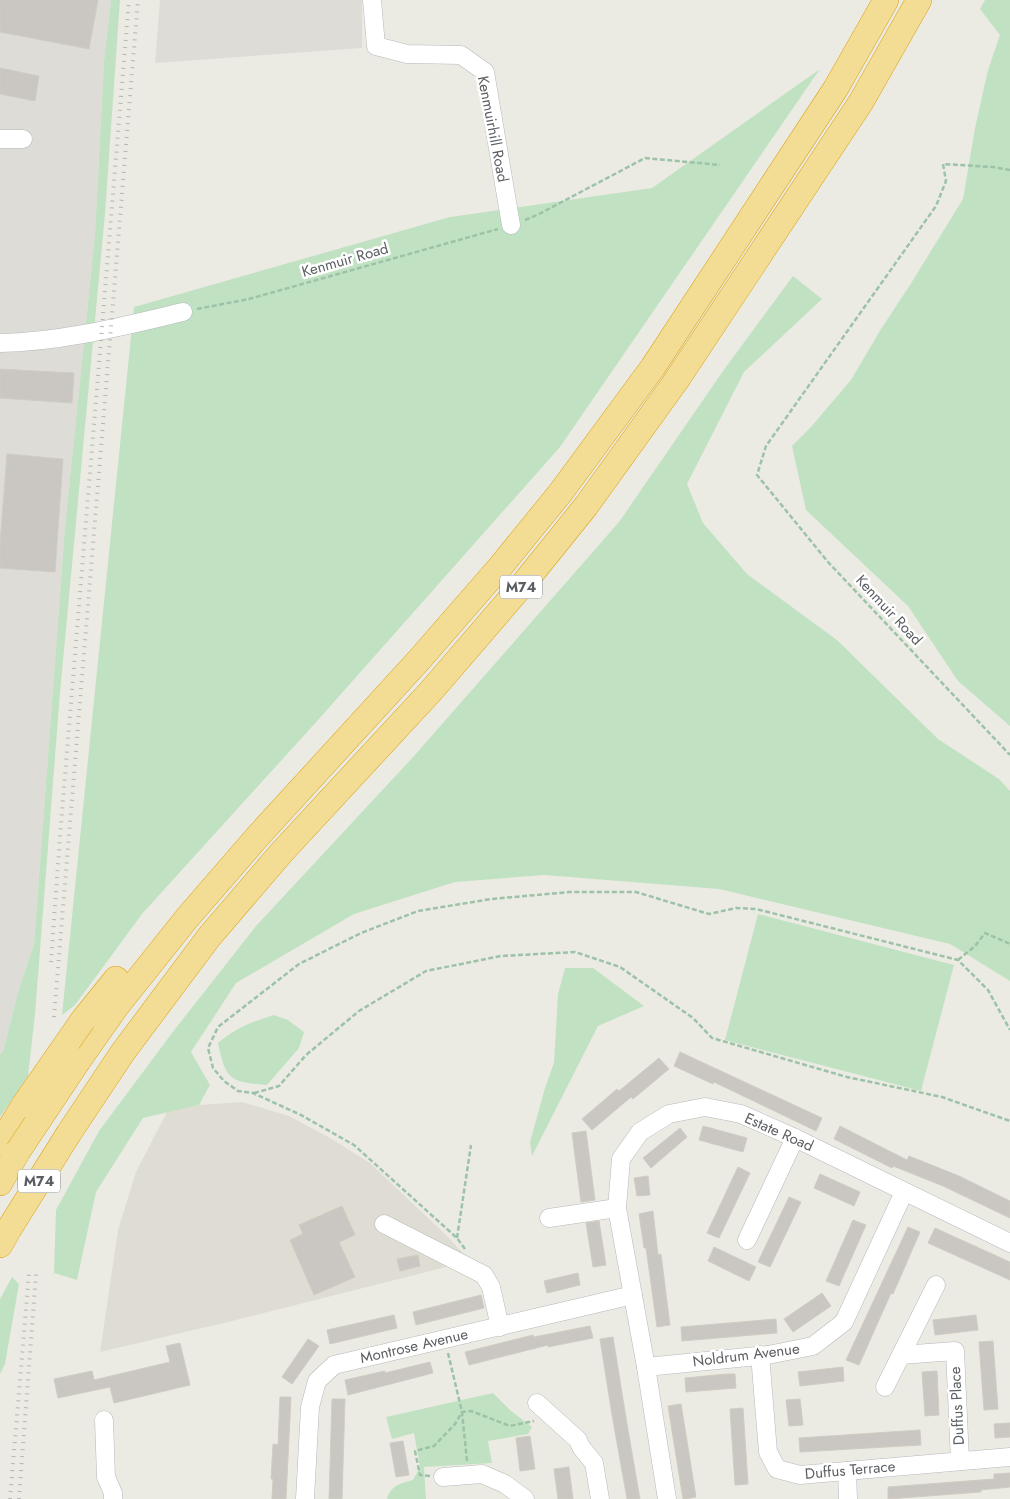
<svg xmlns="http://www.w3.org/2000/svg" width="1010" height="1499" viewBox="0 0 1010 1499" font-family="Jost,sans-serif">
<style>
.industrial{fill:#dedcd7}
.education{fill:#dfdcd4}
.green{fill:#c1e2c2}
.building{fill:#cac7c2;stroke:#d0ccc2}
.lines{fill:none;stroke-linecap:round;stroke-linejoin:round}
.minor-casing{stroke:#b5b8bc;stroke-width:19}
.highway-casing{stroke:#daa215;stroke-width:26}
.path{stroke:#9cc2a8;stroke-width:2.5;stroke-dasharray:5 2.5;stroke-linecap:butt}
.minor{stroke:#fff;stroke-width:18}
.highway{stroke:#f3dd94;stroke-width:25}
.rail{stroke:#b3b4b4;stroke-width:4;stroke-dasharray:1 6;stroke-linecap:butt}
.highway-bridge-casing{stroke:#daa215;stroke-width:26;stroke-linecap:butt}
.highway-bridge{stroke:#f3dd94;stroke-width:25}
.labels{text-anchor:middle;stroke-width:5;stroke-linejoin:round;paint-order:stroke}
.shield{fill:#fff;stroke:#8c8e91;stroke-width:1}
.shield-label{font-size:14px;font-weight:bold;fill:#5b5e62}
.street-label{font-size:15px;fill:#5b5e62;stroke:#fff}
</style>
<rect width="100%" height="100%" fill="#ecebe3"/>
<g class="industrial">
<path d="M 0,0 L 111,0 L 104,61 L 95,234 L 65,527 L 34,944 L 18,992 L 3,1052 L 0,1054 Z"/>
<path d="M 160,0 L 362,0 L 362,48 L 155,63 Z"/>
</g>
<path class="education" d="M 242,1102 L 289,1116 L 330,1138 L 370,1163 L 447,1236 L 470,1261 L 232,1321 L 100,1352 L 118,1230 L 136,1172 L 167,1112 L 199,1105 Z"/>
<g class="green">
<path d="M 111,0 L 120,0 L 105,214 L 60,693 L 35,1014 L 28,1076 L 0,1117 L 0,1054 L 3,1052 L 18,992 L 34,944 L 65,527 L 95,234 L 104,61 Z"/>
<path d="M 985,0 L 1010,0 L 1010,726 L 958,681 L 908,606 L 806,510 L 792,446 L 811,427 L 851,380 L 881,329 L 910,285 L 963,199 L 975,128 L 988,70 L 1000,35 L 980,9 Z"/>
<path d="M 820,69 L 560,447 L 318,720 L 142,914 L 75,1005 L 62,1015 L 134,307 L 450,217 L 652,188 Z"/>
<path d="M 793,276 L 822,299 L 744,372 L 687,484 L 703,523 L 747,574 L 837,640 L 938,739 L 999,779 L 1010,791 L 1010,981 L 950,944 L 719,889 L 544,875 L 455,882 L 354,914 L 236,983 L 191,1052 L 210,1085 L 199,1105 L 143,1118 L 96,1192 L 77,1280 L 54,1273 L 56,1210 L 99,1131 L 172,1033 L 256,926 L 414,756 L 619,522 L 723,371 Z"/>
<path d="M 758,914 L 954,965 L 921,1091 L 725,1040 Z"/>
<path d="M 565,968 L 593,968 L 644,1006 L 598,1026 L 532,1156 L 530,1142 L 545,1088 L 554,1063 L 558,994 Z"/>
<path d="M 274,1015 L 288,1020 L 304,1032 L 299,1048 L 267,1085 C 229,1082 226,1080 218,1043 C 235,1028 252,1022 274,1015 Z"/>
<path d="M 12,1277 L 19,1284 L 5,1364 L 0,1374 L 0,1299 Z"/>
<path d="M 493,1393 L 510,1410 L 532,1427 L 528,1434 L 488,1441 L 492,1463 L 424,1467 L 426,1499 L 387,1499 C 390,1486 401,1483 413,1480 L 420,1467 L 414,1433 L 392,1439 L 386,1417 Z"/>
</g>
<g class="building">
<path d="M 0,0 L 98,0 L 89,49 L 0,32 Z"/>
<path d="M 0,68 L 39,76 L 35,101 L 0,94 Z"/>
<path d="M 0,369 L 74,373 L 72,403 L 0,398 Z"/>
<path d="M 7,454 L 63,459 L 55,572 L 0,568 L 0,543 Z"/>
<path d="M 680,1052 L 822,1118 L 816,1131 L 714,1082 L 713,1084 L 674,1066 Z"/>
<path d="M 659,1058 L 669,1069 L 633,1099 L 631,1097 L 592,1130 L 582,1119 L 617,1089 L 619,1091 Z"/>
<path d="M 703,1126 L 747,1138 L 743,1152 L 699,1140 Z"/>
<path d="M 840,1126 L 907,1160 L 909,1156 L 959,1176 L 1010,1201 L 1010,1218 L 943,1186 L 893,1166 L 892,1168 L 834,1139 Z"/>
<path d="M 680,1128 L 687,1137 L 651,1168 L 643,1158 Z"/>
<path d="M 586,1131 L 595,1200 L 581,1202 L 572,1133 Z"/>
<path d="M 738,1167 L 750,1173 L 719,1238 L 707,1233 Z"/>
<path d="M 820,1174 L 860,1192 L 854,1206 L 814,1188 Z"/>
<path d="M 648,1176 L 650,1195 L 637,1196 L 634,1178 Z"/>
<path d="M 789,1197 L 801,1202 L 770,1267 L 758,1262 Z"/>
<path d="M 342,1206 L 355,1235 L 339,1242 L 355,1277 L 314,1295 L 290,1240 L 303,1234 L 299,1225 Z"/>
<path d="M 653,1211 L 658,1255 L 661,1254 L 670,1325 L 657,1327 L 646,1248 L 644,1248 L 639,1214 Z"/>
<path d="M 853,1220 L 866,1225 L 839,1286 L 826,1281 Z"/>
<path d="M 599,1221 L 606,1265 L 593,1267 L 586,1223 Z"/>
<path d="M 908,1227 L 920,1232 L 893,1294 L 891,1293 L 859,1365 L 846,1360 Z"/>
<path d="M 935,1228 L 1010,1262 L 1010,1280 L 928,1243 Z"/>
<path d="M 714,1247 L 756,1267 L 749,1281 L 708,1261 Z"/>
<path d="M 418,1255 L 420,1266 L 400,1271 L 397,1259 Z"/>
<path d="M 578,1273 L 580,1285 L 547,1293 L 544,1281 Z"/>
<path d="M 822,1293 L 831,1306 L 793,1332 L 784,1319 Z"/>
<path d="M 481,1295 L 484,1308 L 416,1325 L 413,1312 Z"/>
<path d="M 394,1315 L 397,1328 L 330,1344 L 327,1330 Z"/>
<path d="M 976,1315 L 978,1330 L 935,1335 L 933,1320 Z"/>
<path d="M 776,1319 L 777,1333 L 682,1341 L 681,1327 Z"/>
<path d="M 590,1326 L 593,1338 L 548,1347 L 548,1345 L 469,1365 L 465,1352 L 533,1335 L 534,1337 Z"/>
<path d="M 613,1337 L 627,1424 L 640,1499 L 627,1499 L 612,1415 L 600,1339 Z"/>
<path d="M 308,1339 L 319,1346 L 292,1384 L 282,1377 Z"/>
<path d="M 993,1341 L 998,1409 L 984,1410 L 979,1342 Z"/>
<path d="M 180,1343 L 190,1385 L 114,1403 L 110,1387 L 58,1398 L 54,1379 L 92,1371 L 94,1380 L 170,1362 L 166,1346 Z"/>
<path d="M 430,1362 L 433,1373 L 348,1395 L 345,1380 L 385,1371 L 385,1373 Z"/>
<path d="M 843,1367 L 844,1381 L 800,1386 L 798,1372 Z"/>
<path d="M 937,1371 L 939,1415 L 925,1416 L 922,1372 Z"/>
<path d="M 727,1374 L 735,1374 L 736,1388 L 686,1392 L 685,1378 Z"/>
<path d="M 280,1397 L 291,1397 L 286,1499 L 272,1499 L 273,1479 L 271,1479 L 273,1444 L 278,1445 Z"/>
<path d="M 332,1399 L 345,1399 L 342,1499 L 329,1499 Z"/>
<path d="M 800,1399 L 803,1425 L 789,1426 L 786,1400 Z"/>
<path d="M 681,1404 L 696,1497 L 686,1499 L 683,1499 L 668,1406 Z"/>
<path d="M 743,1408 L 748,1484 L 735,1485 L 730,1409 Z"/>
<path d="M 1010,1423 L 1010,1437 L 995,1438 L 994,1424 Z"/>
<path d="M 920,1430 L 921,1445 L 800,1452 L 799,1438 Z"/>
<path d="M 530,1436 L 535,1469 L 520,1471 L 516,1438 Z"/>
<path d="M 403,1441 L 409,1475 L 396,1477 L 390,1443 Z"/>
<path d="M 569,1467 L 573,1499 L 558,1499 L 554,1469 Z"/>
<path d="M 1010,1473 L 1010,1487 L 981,1490 L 981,1492 L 888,1499 L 888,1487 L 994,1479 L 994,1474 Z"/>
</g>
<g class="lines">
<defs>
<g id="minor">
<path d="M 372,0 L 376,46 L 407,54 L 461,55 L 485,72 L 511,225"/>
<path d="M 0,139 L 23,139"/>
<path d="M 0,343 C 62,342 123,326 183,312"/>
<path d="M 549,1218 L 617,1208"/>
<path d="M 384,1224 L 484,1275 L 491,1287 L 500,1327"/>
<path d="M 747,1240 L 795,1138"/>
<path d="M 760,1355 L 768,1452 L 777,1469 L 800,1475 L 1010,1457"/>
<path d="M 901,1355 L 955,1351 L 960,1461"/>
<path d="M 646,1367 L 768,1355 L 813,1346 L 844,1322 L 904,1192"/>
<path d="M 885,1387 L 936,1285"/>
<path d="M 537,1403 L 578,1440 L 581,1447 L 594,1463 L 600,1499"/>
<path d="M 104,1420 L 106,1477 L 113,1493 L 113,1499"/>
<path d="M 847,1471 L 848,1499"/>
<path d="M 443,1477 L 482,1474 L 505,1484 L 525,1499"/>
<path d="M 305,1499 L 310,1407 L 317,1381 L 334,1365 L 633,1295"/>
<path d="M 667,1499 L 646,1367 L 617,1208 L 621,1159 L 640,1132 L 669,1114 L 705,1107 L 741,1114 L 795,1138 L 1010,1243"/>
</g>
<g id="highway">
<path d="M 83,1020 L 116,979"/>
<path d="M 78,1061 L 116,1007 L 187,918 L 258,836 L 419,660 L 500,567 L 561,492 L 653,367 L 836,88 L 886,0"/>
<path d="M 69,1133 L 123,1052 L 209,937 L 281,853 L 431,691 L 524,583 L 586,506 L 676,381 L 861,102 L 919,0"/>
<path d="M 0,1144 L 24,1105"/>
<path d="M 0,1183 L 18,1151"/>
<path d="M 0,1245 L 9,1229"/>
</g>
</defs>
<use href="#minor" class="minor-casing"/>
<use href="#highway" class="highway-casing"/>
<g class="path">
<path d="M 1010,170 L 993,167 L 943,164 L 946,181 L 936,206 L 766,446 L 757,475 L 828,562 L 1010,755"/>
<path d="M 525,220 L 539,214 L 645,158 L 720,165"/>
<path d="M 197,309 L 249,299 L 498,229"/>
<path d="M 958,960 L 975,946 L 985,933 L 1010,944"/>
<path d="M 254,1093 L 279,1086 L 306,1055 L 359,1011 L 426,971 L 501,956 L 575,952 L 620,967 L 693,1018 L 712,1038 L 847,1077 L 942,1097 L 1010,1121"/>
<path d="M 457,1238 L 471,1145"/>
<path d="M 465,1249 L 457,1238 L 354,1145 L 301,1115 L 253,1093 L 238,1091 L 224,1081 L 213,1068 L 208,1048 L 218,1027 L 299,964 L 361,933 L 418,911 L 491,899 L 570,892 L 636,892 L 709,914 L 736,908 L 756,909 L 958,960 L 988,990 L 1010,1030"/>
<path d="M 448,1353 L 462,1412 L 467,1461"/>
<path d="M 430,1476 L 420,1475 L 415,1451 L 434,1446 L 455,1424 L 462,1412 L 471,1411 L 510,1426 L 534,1421"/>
</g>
<use href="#minor" class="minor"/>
<use href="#highway" class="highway"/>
<g class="rail">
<path d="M 51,962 L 60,836 L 129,0"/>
<path d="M 54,1017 L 138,0"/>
<path d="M 10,1499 L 29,1273"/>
<path d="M 19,1499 L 36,1274"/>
</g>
<defs>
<g id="highway-bridge">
<path d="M 24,1105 L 83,1020"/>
<path d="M 18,1151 L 78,1061"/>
<path d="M 9,1229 L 69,1133"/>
</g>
</defs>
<use href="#highway-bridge" class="highway-bridge-casing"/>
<use href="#highway-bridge" class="highway-bridge"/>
</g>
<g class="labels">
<g class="shield">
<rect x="500" y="575.5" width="42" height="23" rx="4"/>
<rect x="18" y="1169.5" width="42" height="23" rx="4"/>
</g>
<g class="shield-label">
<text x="521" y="592">M74</text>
<text x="39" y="1186">M74</text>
</g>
<g class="street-label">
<text transform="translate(493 129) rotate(79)" y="5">Kenmuirhill Road</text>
<text transform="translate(345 260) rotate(-16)" y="5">Kenmuir Road</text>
<text transform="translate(889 610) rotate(47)" y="5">Kenmuir Road</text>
<text transform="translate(779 1132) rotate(24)" y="5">Estate Road</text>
<text transform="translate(414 1346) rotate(-13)" y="5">Montrose Avenue</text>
<text transform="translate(746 1355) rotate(-7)" y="5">Noldrum Avenue</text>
<text transform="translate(957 1406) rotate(-93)" y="5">Duffus Place</text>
<text transform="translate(850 1470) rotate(-5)" y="5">Duffus Terrace</text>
</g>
</g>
</svg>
